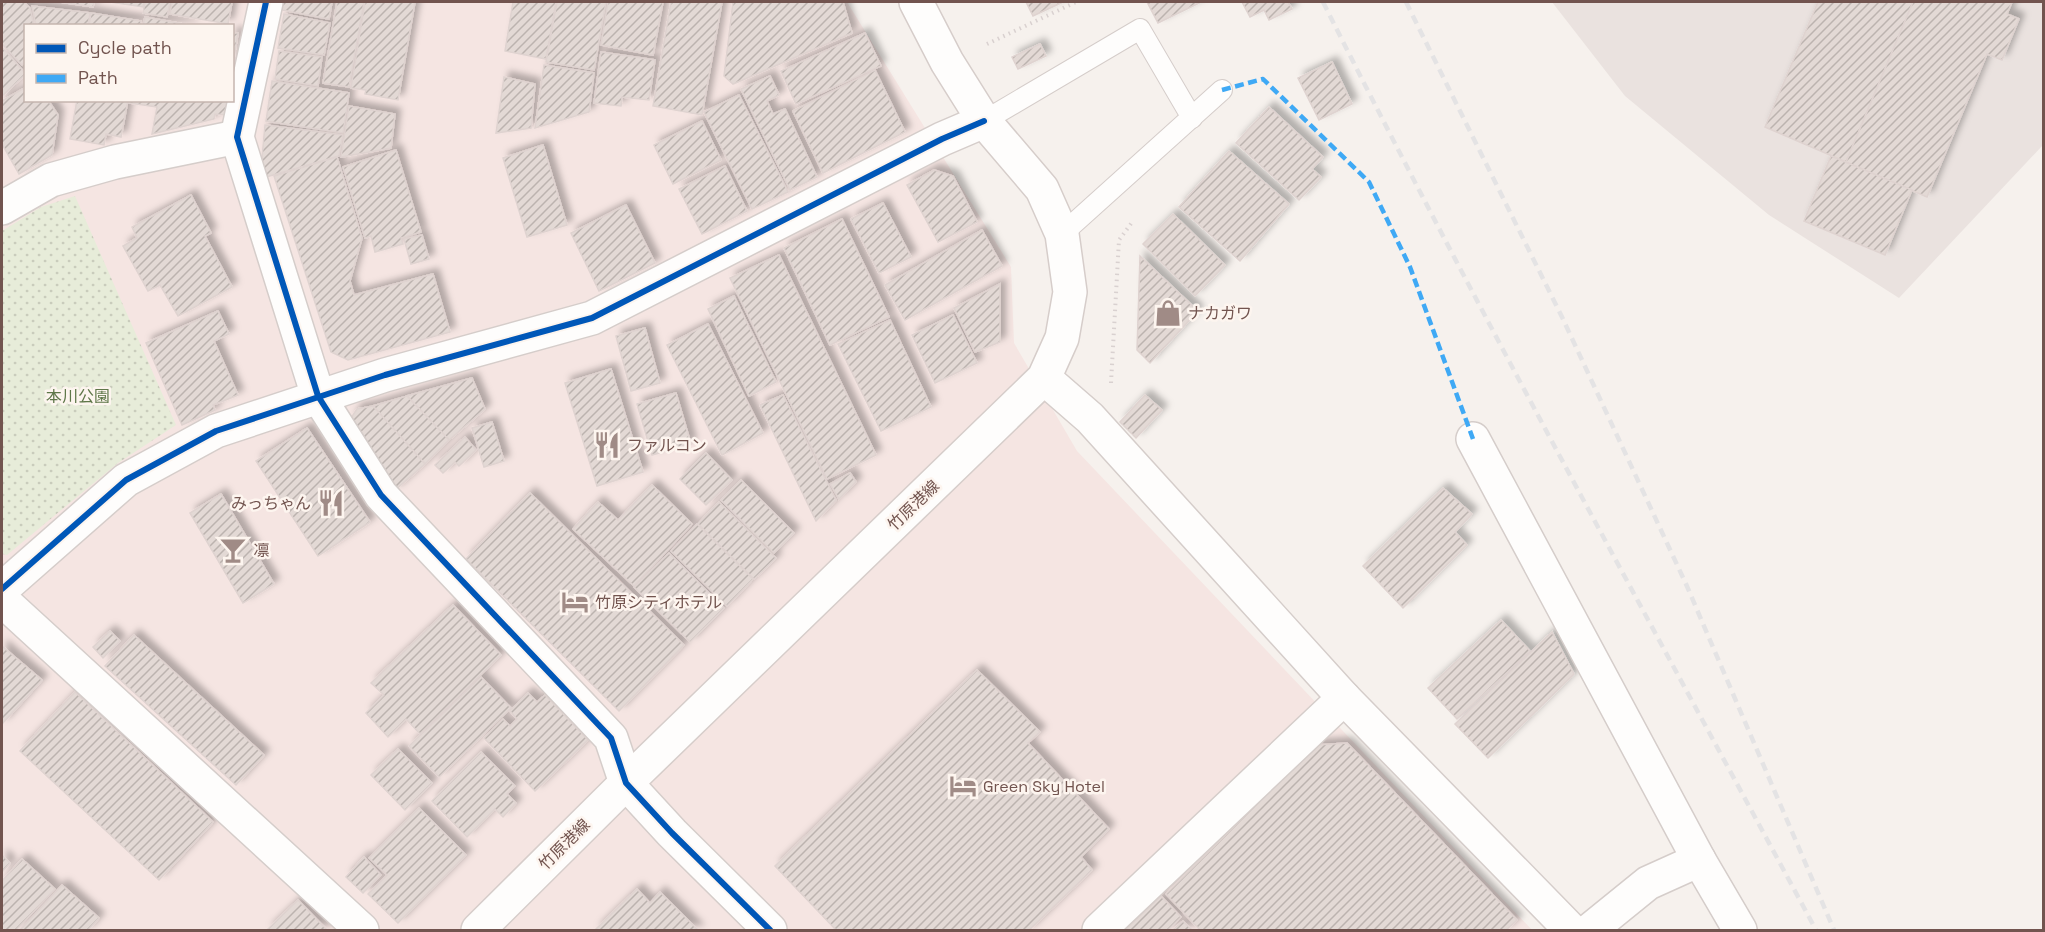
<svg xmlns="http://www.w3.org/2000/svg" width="2045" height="932" viewBox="0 0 2045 932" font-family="'Space Grotesk','Noto Sans JP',sans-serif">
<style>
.commercial{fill:#f5e5e2;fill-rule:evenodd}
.industrial{fill:#eae2df}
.park{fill:url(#park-dots)}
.building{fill:url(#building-hatch);stroke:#dfd3d0;stroke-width:1.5;filter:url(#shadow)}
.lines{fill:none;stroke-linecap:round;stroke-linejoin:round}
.lane-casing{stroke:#d5cdca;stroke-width:22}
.street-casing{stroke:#d5cdca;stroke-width:36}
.secondary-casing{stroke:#d6cdca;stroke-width:36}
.path{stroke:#d9d1d0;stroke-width:4;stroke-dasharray:1.5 4.5;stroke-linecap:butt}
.lane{stroke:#fefdfc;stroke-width:20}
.street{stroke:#fefdfc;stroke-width:33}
.secondary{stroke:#fefdfc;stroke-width:33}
.rail{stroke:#e4e3e4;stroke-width:4.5;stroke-dasharray:9 6;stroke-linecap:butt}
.quiet{stroke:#3fa9f5;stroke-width:4.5;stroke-dasharray:9 4.5;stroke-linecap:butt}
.cycleway-casing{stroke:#fdf5ef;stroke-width:10}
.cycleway{stroke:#0057b8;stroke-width:6}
.labels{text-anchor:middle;stroke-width:5;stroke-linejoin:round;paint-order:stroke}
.poi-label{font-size:16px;fill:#72544f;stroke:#fdf5ef;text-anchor:start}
.park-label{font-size:16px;fill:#5f7749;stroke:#fdf5ef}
.street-label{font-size:16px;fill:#72544f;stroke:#fdf5ef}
</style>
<defs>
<pattern id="park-dots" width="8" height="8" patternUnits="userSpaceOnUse" patternTransform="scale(1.5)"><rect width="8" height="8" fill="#e7ecd9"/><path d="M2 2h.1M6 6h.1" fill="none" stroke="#c9ccbc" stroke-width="1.8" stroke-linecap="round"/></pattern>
<pattern id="building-hatch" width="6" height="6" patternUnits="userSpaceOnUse" patternTransform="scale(1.5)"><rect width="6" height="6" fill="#e3d9d5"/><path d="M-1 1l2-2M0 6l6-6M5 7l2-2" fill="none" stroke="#bcb3af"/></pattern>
<filter id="shadow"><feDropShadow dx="5.5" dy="-5.5" stdDeviation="3" flood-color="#0004"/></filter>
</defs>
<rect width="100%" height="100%" fill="#f6f1ed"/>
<path class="commercial" d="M 2,2 L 847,2 L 1011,267 L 1014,343 L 1077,451 L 1532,930 L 2,930 ZM 26,26 L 232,26 L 232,100 L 26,100 Z"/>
<path class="industrial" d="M 1552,2 L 2043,2 L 2043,145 L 1899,298 L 1769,215 L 1625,96 Z"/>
<path class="park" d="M 75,196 L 176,425 L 118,463 L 7,555 L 2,554 L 2,231 L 41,207 Z"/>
<g class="building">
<path d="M 2,2 L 24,2 L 30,8 L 34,26 L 26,26 L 26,60 L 22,65 L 2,44 Z"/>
<path d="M 60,2 L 94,2 L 93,7 Z"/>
<path d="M 110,2 L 144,2 L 143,7 Z"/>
<path d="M 145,2 L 170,2 L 167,17 L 143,13 Z"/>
<path d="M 172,2 L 232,2 L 228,24 L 170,14 Z"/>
<path d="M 283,2 L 332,2 L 329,19 L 282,10 Z"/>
<path d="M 337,2 L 364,2 L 349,87 L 323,83 Z"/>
<path d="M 365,2 L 415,2 L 398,100 L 365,94 L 366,90 L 351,88 Z"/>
<path d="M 513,2 L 556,2 L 546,59 L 505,51 Z"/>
<path d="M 557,2 L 606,2 L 594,70 L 546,62 Z"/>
<path d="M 608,2 L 663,2 L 653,55 L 601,45 Z"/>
<path d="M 671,2 L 722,2 L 702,115 L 653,106 Z"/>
<path d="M 733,2 L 843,2 L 852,33 L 733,84 L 724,76 Z"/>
<path d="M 1026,2 L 1063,2 L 1033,16 Z"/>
<path d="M 1147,2 L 1201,2 L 1158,23 Z"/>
<path d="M 1242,2 L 1288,2 L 1292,9 L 1269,20 L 1264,10 L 1250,17 Z"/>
<path d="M 1818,2 L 1913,2 L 1846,162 L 1765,127 Z"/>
<path d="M 1913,2 L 2012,2 L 2007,14 L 2019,19 L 2002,60 L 1987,54 L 1927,197 L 1846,162 Z"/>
<path d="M 32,6 L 90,13 L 88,26 L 36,26 Z"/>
<path d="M 91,13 L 141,21 L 140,26 L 89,26 Z"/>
<path d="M 284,14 L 330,23 L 324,55 L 278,48 Z"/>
<path d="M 145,17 L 178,23 L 193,26 L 143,26 Z"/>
<path d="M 232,33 L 238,33 L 232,71 Z"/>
<path d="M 865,33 L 881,66 L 796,104 L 781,71 Z"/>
<path d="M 1040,44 L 1046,56 L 1018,69 L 1012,57 Z"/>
<path d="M 2,47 L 26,74 L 2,96 Z"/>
<path d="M 279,51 L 322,57 L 318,86 L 275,79 Z"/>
<path d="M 601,52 L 655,60 L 649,100 L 622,97 L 621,106 L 594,103 Z"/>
<path d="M 1332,62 L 1352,104 L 1319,120 L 1298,78 Z"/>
<path d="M 544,65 L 594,73 L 589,112 L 535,128 Z"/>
<path d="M 875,70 L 905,132 L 823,173 L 793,111 Z"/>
<path d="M 770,76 L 779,95 L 767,101 L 773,114 L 785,109 L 817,177 L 790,190 L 741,89 Z"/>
<path d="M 504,77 L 535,84 L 531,128 L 496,133 Z"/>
<path d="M 272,81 L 349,93 L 343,133 L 266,121 Z"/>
<path d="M 26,87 L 26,100 L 48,100 L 58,115 L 52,155 L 19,174 L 2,144 L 2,101 Z"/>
<path d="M 739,95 L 788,192 L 752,209 L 704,112 Z"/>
<path d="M 77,100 L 128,100 L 121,137 L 106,134 L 104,145 L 70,139 Z"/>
<path d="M 130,100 L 228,100 L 226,115 L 215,114 L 214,119 L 152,134 L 157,107 L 129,103 Z"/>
<path d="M 349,106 L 395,114 L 391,148 L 341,157 Z"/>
<path d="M 1269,107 L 1323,157 L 1312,169 L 1321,177 L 1299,200 L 1236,143 Z"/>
<path d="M 702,121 L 721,160 L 673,184 L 654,145 Z"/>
<path d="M 265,125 L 343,135 L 339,156 L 266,177 L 262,158 Z"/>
<path d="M 543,145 L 567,225 L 527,237 L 503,158 Z"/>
<path d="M 396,150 L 421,232 L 401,238 L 403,244 L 375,252 L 371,236 L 365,238 L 343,167 Z"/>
<path d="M 1229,151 L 1289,204 L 1240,261 L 1179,207 Z"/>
<path d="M 1831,156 L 1912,190 L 1885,255 L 1804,221 Z"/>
<path d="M 337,157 L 362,238 L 350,281 L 354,295 L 433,274 L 450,332 L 348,360 L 331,352 L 274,176 Z"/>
<path d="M 725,166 L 747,211 L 702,234 L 679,189 Z"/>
<path d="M 934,170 L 953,176 L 977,222 L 938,242 L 907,185 Z"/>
<path d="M 191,195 L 211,233 L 205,236 L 232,287 L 178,316 L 160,285 L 148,291 L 123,246 L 137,238 L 132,227 Z"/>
<path d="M 883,203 L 911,257 L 879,273 L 851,219 Z"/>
<path d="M 626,205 L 655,263 L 599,291 L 571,233 Z"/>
<path d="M 1173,214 L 1225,265 L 1195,296 L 1143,244 Z"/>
<path d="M 842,219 L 889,317 L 830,345 L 784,248 Z"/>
<path d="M 982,230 L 1002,266 L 905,320 L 885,285 Z"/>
<path d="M 422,235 L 429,259 L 411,264 L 404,239 Z"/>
<path d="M 779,255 L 876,455 L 827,479 L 730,278 Z"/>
<path d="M 1140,256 L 1198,311 L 1150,363 L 1137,350 Z"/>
<path d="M 1000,284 L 1000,342 L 975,352 L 954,308 Z"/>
<path d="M 734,296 L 776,382 L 749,396 L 708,309 Z"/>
<path d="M 218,311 L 229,334 L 214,341 L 238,395 L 213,405 L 215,410 L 182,425 L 146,343 Z"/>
<path d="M 953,315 L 977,363 L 935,383 L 912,335 Z"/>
<path d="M 890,320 L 931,407 L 881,431 L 838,344 Z"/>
<path d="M 708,324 L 763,433 L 722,455 L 667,345 Z"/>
<path d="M 645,328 L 660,383 L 631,391 L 616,336 Z"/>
<path d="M 611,369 L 643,472 L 597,486 L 565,383 Z"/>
<path d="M 472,378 L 485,409 L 449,440 L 407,396 Z"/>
<path d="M 676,393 L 691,444 L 652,455 L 637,404 Z"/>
<path d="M 783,395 L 836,500 L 816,521 L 760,405 Z"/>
<path d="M 1145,395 L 1162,410 L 1136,438 L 1120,422 Z"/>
<path d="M 407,396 L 449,440 L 425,464 L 373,406 Z"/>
<path d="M 373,406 L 425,464 L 395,490 L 351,418 L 357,409 Z"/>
<path d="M 492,422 L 504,461 L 484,467 L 472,428 Z"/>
<path d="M 307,428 L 370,522 L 318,556 L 256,461 Z"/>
<path d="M 465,437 L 476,450 L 459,466 L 455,462 L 443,473 L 435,465 Z"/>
<path d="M 706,453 L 732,480 L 706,505 L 680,479 Z"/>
<path d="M 850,473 L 856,482 L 839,499 L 830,484 Z"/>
<path d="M 741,480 L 794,533 L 774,553 L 721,500 Z"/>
<path d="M 652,485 L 692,524 L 634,586 L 573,529 L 598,502 L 618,520 Z"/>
<path d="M 1443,488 L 1472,514 L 1455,532 L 1467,545 L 1403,608 L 1363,566 Z"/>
<path d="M 530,493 L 684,645 L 619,711 L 466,559 Z"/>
<path d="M 221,494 L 274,584 L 243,603 L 190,513 Z"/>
<path d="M 719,502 L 776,558 L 754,579 L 698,524 Z"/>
<path d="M 697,524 L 753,579 L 727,606 L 671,551 Z"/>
<path d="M 669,553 L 724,608 L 690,642 L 634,587 Z"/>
<path d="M 453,605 L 501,655 L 420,734 L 406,719 L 388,737 L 366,713 L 384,695 L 371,683 Z"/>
<path d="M 1501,620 L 1530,651 L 1457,719 L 1428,688 Z"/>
<path d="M 110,631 L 120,641 L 103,658 L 93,647 Z"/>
<path d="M 1552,632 L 1574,674 L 1488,758 L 1455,724 Z"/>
<path d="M 134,635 L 264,755 L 236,785 L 105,666 Z"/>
<path d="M 2,646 L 42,680 L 2,724 Z"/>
<path d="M 977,670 L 1040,732 L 1028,743 L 1109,829 L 1081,857 L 1092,870 L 1029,930 L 836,930 L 775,866 Z"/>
<path d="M 481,677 L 511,708 L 439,777 L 409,746 Z"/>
<path d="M 75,692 L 213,822 L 159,880 L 20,751 Z"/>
<path d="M 528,693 L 537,702 L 545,695 L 588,740 L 535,791 L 484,738 L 503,719 L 510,726 L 517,719 L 510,711 Z"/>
<path d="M 1347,743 L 1517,920 L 1506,930 L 1200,930 L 1166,894 L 1317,745 Z"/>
<path d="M 398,749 L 432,783 L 405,810 L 371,775 Z"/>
<path d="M 481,752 L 515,786 L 507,794 L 516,803 L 503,817 L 495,809 L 467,837 L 432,801 Z"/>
<path d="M 419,808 L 466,855 L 398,923 L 368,894 L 387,875 L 369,858 Z"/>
<path d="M 2,855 L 10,863 L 2,872 Z"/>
<path d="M 364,857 L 381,875 L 363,893 L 346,877 Z"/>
<path d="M 22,859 L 55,889 L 16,930 L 2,930 L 2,881 Z"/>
<path d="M 62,885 L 99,918 L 88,930 L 20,930 Z"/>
<path d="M 637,889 L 650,903 L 660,892 L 698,930 L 595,930 Z"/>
<path d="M 1161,896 L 1181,917 L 1168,930 L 1125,930 Z"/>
<path d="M 298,900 L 327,930 L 267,930 Z"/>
<path d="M 1183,921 L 1192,930 L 1173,930 Z"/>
</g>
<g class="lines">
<defs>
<g id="lane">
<path d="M 984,121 L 1140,29 L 1192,118"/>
<path d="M 1062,234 L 1222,90"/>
</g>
<g id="street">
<path d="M 266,2 L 237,137 L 318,396 L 381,495 L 611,738 L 626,783 L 672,833 L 770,930"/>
<path d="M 2,208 L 51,180 L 115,162 L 237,137"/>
<path d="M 1044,378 L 1090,418 L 1344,698 L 1571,930"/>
<path d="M 1473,439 L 1699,860"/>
<path d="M 2,589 L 126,480 L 216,431 L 385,375 L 592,318 L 942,139 L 984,121"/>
<path d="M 2,600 L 362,930"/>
<path d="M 1099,930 L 1344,698"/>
<path d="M 1590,930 L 1648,883 L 1699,860 L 1740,930"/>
</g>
<path id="secondary" d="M 478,930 L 626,783 L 1044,378 L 1062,338 L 1070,292 L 1062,234 L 1042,189 L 984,121 L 947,62 L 916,2"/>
</defs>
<use href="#lane" class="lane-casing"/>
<use href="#street" class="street-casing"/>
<use href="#secondary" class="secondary-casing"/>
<g class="path">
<path d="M 987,44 L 1076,2"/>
<path d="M 1111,383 L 1119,240 L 1133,221"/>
</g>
<use href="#lane" class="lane"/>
<use href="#street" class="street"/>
<use href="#secondary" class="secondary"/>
<g class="rail">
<path d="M 1323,2 C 1480,315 1650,622 1816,930"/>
<path d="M 1406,2 L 1562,317 L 1686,584 L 1834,930"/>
</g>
<path class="quiet" d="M 1222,90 L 1263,79 L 1369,182 L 1410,267 L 1473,439"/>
<defs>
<g id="cycleway">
<path d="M 266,2 L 237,137 L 318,396 L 381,495 L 611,738 L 626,783 L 672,833 L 770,930"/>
<path d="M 2,589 L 126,480 L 216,431 L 385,375 L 592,318 L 942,139 L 984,121"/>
</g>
</defs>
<use href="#cycleway" class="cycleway-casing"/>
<use href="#cycleway" class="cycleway"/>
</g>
<defs>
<symbol id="shop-bare" viewBox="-9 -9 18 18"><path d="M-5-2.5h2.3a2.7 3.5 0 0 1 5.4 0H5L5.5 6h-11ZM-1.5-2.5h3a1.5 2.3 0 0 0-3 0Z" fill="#a08b86" stroke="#fdf5ef" stroke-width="2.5" paint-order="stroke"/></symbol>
<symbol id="restaurant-bare" viewBox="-9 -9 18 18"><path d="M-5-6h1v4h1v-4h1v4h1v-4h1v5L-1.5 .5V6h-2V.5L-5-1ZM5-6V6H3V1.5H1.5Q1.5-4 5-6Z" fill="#a08b86" stroke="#fdf5ef" stroke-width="2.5" paint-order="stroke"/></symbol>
<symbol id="bar-bare" viewBox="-9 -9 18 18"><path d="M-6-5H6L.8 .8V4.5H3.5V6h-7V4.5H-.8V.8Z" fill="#a08b86" stroke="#fdf5ef" stroke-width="2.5" paint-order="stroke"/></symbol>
<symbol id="hotel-bare" viewBox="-9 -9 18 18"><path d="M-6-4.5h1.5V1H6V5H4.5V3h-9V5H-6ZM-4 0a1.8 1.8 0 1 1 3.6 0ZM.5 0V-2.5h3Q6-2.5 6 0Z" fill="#a08b86" stroke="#fdf5ef" stroke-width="2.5" paint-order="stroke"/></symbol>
</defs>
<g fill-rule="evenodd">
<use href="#shop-bare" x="1149" y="294" width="38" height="38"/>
<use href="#restaurant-bare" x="588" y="426" width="38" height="38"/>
<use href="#restaurant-bare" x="312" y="484" width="38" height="38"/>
<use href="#bar-bare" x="214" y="531" width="38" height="38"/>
<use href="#hotel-bare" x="556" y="583" width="38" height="38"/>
<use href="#hotel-bare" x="944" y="767" width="38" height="38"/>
</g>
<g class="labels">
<g class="poi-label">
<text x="1188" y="319">ナカガワ</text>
<text x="627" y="451">ファルコン</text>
<text x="311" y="509" text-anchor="end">みっちゃん</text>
<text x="253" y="556">凛</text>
<text x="595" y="608">竹原シティホテル</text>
<text x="983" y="792">Green Sky Hotel</text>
</g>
<g class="park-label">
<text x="78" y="402">本川公園</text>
</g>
<g class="street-label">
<text transform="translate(913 505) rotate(-44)" y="6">竹原港線</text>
<text transform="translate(564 844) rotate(-45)" y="6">竹原港線</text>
</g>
</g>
<rect width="2045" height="932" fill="none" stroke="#72544f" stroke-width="6"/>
<rect x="24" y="24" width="210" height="78" fill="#fdf5ef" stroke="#c5b5af" stroke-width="1.5"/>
<rect x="36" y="44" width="30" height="9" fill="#0057b8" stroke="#c5b5af" stroke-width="1.5"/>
<text x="78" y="54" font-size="18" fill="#72544f">Cycle path</text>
<rect x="36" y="74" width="30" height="9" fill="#3fa9f5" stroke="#c5b5af" stroke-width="1.5"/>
<text x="78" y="84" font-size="18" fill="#72544f">Path</text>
</svg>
